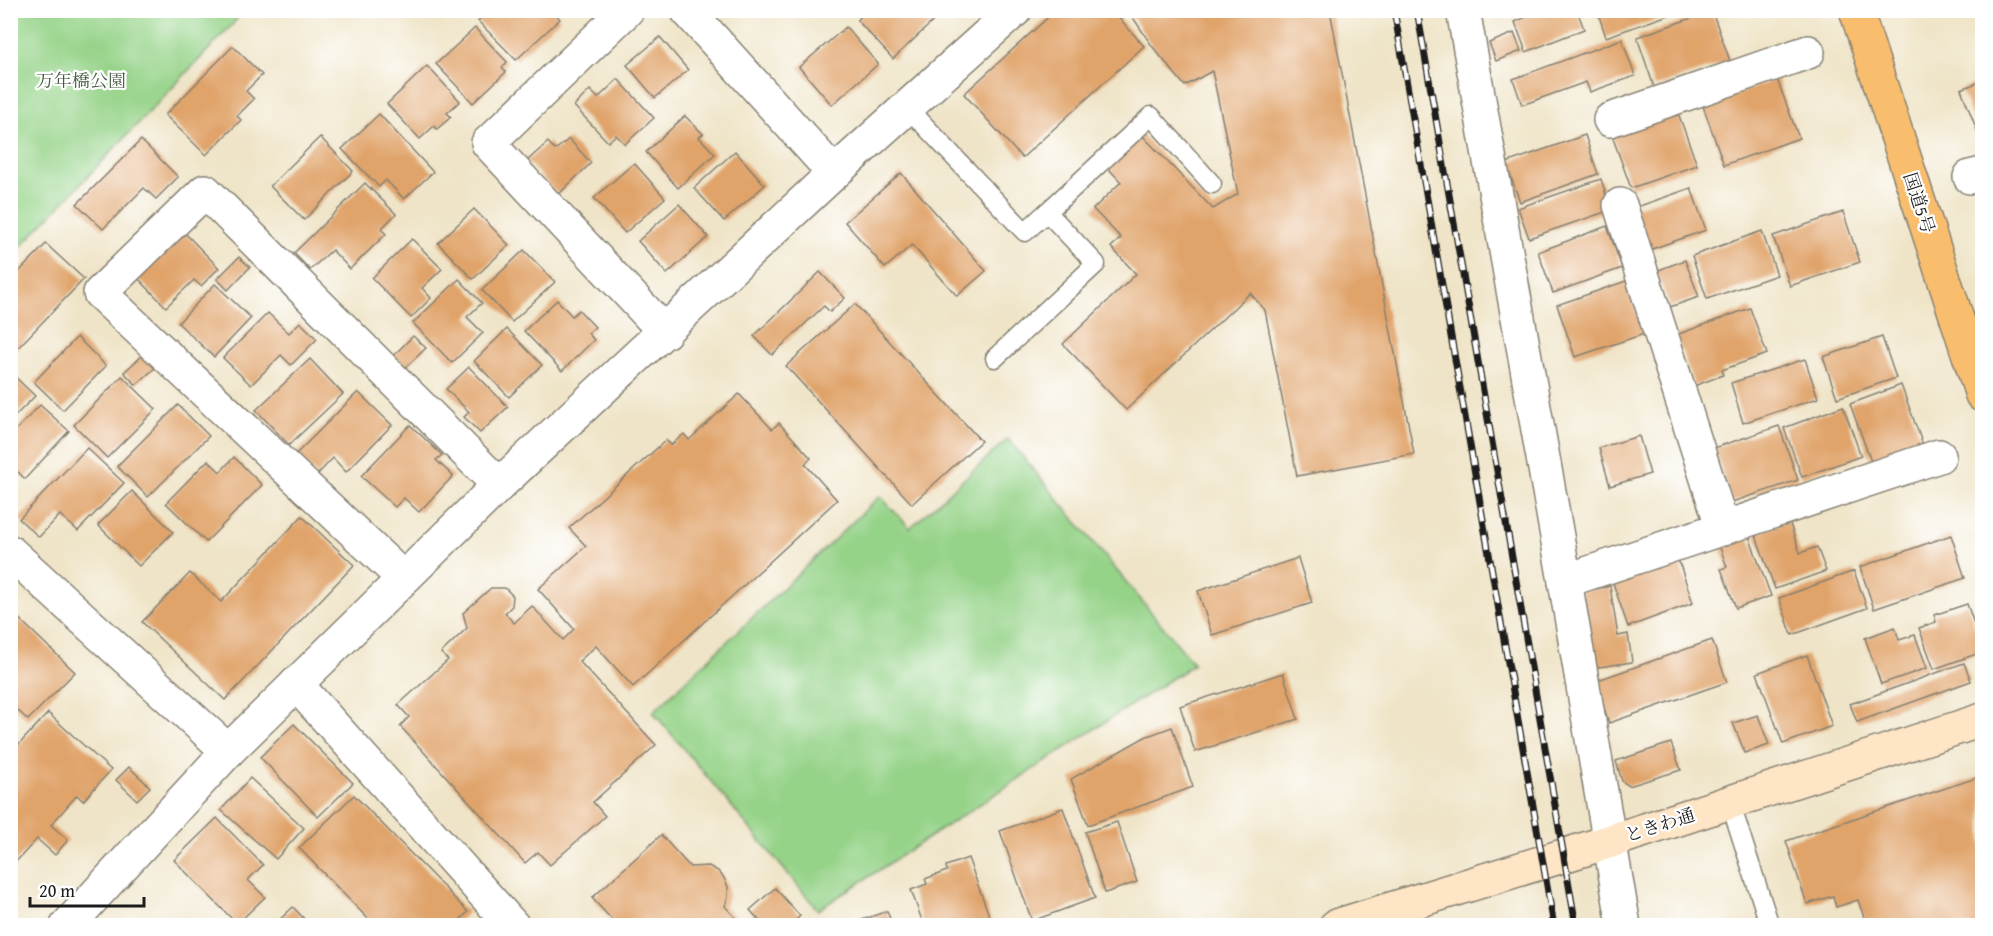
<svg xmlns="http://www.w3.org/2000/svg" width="1993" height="936" viewBox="0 0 1993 936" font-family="'Gentium Book Plus','Noto Serif JP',serif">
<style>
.green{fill:#95d388;stroke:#587852;stroke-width:1.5}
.building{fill:#e0a369}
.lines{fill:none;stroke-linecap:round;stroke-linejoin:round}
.lane-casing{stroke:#868072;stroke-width:21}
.street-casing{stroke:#868072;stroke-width:36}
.secondary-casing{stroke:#868072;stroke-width:36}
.highway-casing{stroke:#868072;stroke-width:36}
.lane{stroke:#fff;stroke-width:18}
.street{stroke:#fff;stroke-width:33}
.secondary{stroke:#fde5c5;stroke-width:33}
.highway{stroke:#f9be6d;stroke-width:33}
.rail-casing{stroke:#1c1c1c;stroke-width:7}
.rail{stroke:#fff;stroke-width:4.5;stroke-dasharray:14;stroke-linecap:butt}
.labels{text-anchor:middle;stroke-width:4.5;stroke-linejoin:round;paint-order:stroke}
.park-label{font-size:18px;fill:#465c42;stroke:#fff}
.street-label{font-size:18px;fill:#1c1c1c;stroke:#fff}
</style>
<rect width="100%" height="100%" fill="#fff"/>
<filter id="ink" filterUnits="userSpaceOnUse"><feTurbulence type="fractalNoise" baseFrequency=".0167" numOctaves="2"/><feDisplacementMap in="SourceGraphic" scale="12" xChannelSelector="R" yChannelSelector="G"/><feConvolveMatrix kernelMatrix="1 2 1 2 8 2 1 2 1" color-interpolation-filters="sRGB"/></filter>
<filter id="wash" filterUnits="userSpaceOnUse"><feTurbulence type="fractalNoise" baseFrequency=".008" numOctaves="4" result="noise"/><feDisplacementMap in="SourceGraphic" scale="24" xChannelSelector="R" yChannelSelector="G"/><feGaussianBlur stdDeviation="1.35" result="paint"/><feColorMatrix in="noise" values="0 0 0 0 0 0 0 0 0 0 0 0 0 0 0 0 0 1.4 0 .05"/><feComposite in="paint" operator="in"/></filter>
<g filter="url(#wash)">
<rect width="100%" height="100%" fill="#efe4c7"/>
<g class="green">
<path d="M 11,10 L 243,11 L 232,25 L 11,257 Z"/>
<path d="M 1008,439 L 1194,664 L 818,910 L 653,712 L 880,496 L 910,528 Z"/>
</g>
<g id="blocks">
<g class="building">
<path d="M 489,10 L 552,10 L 560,19 L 516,60 L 478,21 Z"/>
<path d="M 868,10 L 945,10 L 893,59 L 857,20 Z"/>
<path d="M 1056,10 L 1112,10 L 1144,46 L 1022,158 L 964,94 Z"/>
<path d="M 1128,10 L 1330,10 L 1414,454 L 1297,476 L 1265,310 L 1250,293 L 1126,410 L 1063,344 L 1136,274 L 1111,247 L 1121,238 L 1093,209 L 1121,182 L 1107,167 L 1141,134 L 1213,209 L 1238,194 L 1212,71 L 1185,86 L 1152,46 Z"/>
<path d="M 1542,10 L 1577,10 L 1584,29 L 1526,52 L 1515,22 Z"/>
<path d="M 1597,10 L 1680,10 L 1680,11 L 1606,37 Z"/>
<path d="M 1712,11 L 1730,61 L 1654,87 L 1637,37 Z"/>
<path d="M 846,27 L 878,64 L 832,105 L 799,67 Z"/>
<path d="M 475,28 L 507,62 L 502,68 L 506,72 L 473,103 L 436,64 Z"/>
<path d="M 1514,33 L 1521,51 L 1496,61 L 1489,43 Z"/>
<path d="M 660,37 L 688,70 L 655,98 L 627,65 Z"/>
<path d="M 1622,39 L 1635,76 L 1590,92 L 1586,82 L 1522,105 L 1513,79 Z"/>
<path d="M 233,46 L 262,75 L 246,91 L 254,99 L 237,116 L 241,120 L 206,155 L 165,115 Z"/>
<path d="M 427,66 L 460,101 L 447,113 L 451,117 L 437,129 L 434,126 L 420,139 L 387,104 Z"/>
<path d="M 618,79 L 654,118 L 625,144 L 616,135 L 608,142 L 574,106 L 590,90 L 598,98 Z"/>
<path d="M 1777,79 L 1799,138 L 1724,165 L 1703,106 Z"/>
<path d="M 1982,81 L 1982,132 L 1978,133 L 1961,89 Z"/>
<path d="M 1677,110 L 1697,165 L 1631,188 L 1611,133 Z"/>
<path d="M 379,114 L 433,172 L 404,199 L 386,180 L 379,187 L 342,149 Z"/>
<path d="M 685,116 L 703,134 L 699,137 L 715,154 L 678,188 L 646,152 Z"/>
<path d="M 1585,135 L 1598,174 L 1520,202 L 1506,163 Z"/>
<path d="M 320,137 L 353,171 L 304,220 L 270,186 Z"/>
<path d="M 569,139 L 591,163 L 558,195 L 527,161 L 548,142 L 555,150 Z"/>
<path d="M 141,140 L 178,177 L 156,199 L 144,188 L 103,229 L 77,204 Z"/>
<path d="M 735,151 L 765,185 L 724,221 L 694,188 Z"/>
<path d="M 634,163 L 665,198 L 625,233 L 594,198 Z"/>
<path d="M 901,173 L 986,271 L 957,296 L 912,245 L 885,268 L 845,222 Z"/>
<path d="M 1601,179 L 1611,210 L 1529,238 L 1518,208 Z"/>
<path d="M 365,183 L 396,214 L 381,229 L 386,234 L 350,269 L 332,250 L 310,270 L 294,253 Z"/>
<path d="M 1691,188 L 1706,230 L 1649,250 L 1634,208 Z"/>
<path d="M 679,204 L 708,237 L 667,274 L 638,241 Z"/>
<path d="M 474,209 L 509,245 L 473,279 L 438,243 Z"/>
<path d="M 1843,212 L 1860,262 L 1790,286 L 1773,236 Z"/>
<path d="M 1607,226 L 1622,268 L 1553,293 L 1538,252 Z"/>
<path d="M 181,229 L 219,268 L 201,286 L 194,280 L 166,307 L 135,275 Z"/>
<path d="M 1762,231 L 1777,275 L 1707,299 L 1692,256 Z"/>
<path d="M 412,239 L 442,269 L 422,288 L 431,298 L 411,318 L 372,278 Z"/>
<path d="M 46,244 L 84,279 L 10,356 L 10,281 Z"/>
<path d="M 524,250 L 555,282 L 512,322 L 482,290 Z"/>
<path d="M 239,257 L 250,267 L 228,290 L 217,279 Z"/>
<path d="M 1685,260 L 1699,297 L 1670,307 L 1656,271 Z"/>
<path d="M 820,272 L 845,298 L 830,312 L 824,306 L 772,355 L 754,336 Z"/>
<path d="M 459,279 L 482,303 L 467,317 L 483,333 L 452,363 L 413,323 Z"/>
<path d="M 1626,281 L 1644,334 L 1575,357 L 1557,305 Z"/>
<path d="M 215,284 L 251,318 L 214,357 L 178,323 Z"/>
<path d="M 557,300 L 572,316 L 579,310 L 595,327 L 588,333 L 594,340 L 562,371 L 524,331 Z"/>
<path d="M 855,304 L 981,441 L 912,504 L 786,366 Z"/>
<path d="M 1750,308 L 1767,354 L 1722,370 L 1723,375 L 1694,386 L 1676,335 Z"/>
<path d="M 268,313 L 289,333 L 300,322 L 317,339 L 291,365 L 281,355 L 251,385 L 223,358 Z"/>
<path d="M 507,329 L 542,365 L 509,397 L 474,361 Z"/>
<path d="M 413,336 L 426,348 L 405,368 L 393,356 Z"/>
<path d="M 77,337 L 106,366 L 63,410 L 34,382 Z"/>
<path d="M 1882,337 L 1896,378 L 1837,398 L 1823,357 Z"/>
<path d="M 144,354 L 156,367 L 136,385 L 124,372 Z"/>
<path d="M 310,359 L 343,394 L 289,445 L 256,410 Z"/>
<path d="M 1805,359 L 1818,398 L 1743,423 L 1731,383 Z"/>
<path d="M 469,367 L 508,407 L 480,433 L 464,417 L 469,412 L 446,389 Z"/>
<path d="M 10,372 L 35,396 L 10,421 Z"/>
<path d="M 122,376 L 156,409 L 107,458 L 74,425 Z"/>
<path d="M 1901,385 L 1923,445 L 1872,464 L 1850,404 Z"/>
<path d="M 358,392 L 392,425 L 346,472 L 333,458 L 317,475 L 296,454 Z"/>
<path d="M 739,394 L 772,429 L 779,423 L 811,458 L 805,464 L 837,500 L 633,687 L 596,646 L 579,661 L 656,745 L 593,802 L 605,816 L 550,865 L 538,852 L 525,863 L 400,726 L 409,717 L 398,705 L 448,660 L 441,653 L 467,628 L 463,613 L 491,588 L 505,588 L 513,596 L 512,606 L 505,613 L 514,623 L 532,606 L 563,640 L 574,629 L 538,589 L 586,546 L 569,528 L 666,440 L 671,445 L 684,434 L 689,440 Z"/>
<path d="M 40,405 L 69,431 L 25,479 L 17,471 L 10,479 L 10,436 Z"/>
<path d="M 178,405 L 209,436 L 148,497 L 117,466 Z"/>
<path d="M 1843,406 L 1861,456 L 1802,477 L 1784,428 Z"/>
<path d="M 410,425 L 442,455 L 436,460 L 453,476 L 419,512 L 404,498 L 395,507 L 361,476 Z"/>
<path d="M 1779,426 L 1798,480 L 1732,502 L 1714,448 Z"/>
<path d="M 1639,436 L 1650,474 L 1610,486 L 1599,448 Z"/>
<path d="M 87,448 L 124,483 L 78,531 L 60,515 L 39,537 L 19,519 Z"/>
<path d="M 234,457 L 262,485 L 206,542 L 166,503 L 208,460 L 220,472 Z"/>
<path d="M 132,491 L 173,532 L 139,566 L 98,525 Z"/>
<path d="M 302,516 L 354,565 L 225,700 L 142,622 L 190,573 L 221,602 Z"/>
<path d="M 1789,521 L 1800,553 L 1817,547 L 1826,571 L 1775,589 L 1755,533 Z"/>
<path d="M 1747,531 L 1771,596 L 1736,608 L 1721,569 L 1727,567 L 1718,542 Z"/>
<path d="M 1951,535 L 1965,578 L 1874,609 L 1860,567 Z"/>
<path d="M 1298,558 L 1312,603 L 1212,635 L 1198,591 Z"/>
<path d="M 1678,559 L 1693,603 L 1628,627 L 1613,583 Z"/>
<path d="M 1854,571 L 1867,608 L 1792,635 L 1779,598 Z"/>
<path d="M 1610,586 L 1618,636 L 1628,634 L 1632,662 L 1593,668 L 1581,592 Z"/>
<path d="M 1967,604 L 1982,646 L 1982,652 L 1934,669 L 1919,628 L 1936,622 L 1934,615 Z"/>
<path d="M 10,610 L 75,672 L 28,720 L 10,703 Z"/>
<path d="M 1895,627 L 1899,640 L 1915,635 L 1927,668 L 1881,684 L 1865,638 Z"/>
<path d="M 1712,640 L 1727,682 L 1609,723 L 1595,681 Z"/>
<path d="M 1807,655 L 1832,726 L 1783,744 L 1757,673 Z"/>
<path d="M 1964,663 L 1971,681 L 1857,722 L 1850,704 Z"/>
<path d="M 1283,673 L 1298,719 L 1195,752 L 1180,706 Z"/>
<path d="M 48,713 L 111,770 L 83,801 L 77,795 L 51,825 L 68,840 L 55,855 L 37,839 L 10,868 L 10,754 Z"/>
<path d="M 1758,715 L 1769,745 L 1745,753 L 1733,723 Z"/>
<path d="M 294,724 L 353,783 L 318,817 L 260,757 Z"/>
<path d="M 1172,727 L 1193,787 L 1088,825 L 1071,779 L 1145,737 Z"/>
<path d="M 1671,743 L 1681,770 L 1629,786 L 1622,781 L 1616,761 Z"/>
<path d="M 129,767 L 150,787 L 137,800 L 116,780 Z"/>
<path d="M 1982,776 L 1982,926 L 1867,926 L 1858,900 L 1836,907 L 1833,896 L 1807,904 L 1786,841 Z"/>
<path d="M 250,778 L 304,828 L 276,859 L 221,810 Z"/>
<path d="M 354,795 L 468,912 L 454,926 L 375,926 L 299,848 Z"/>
<path d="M 1063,808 L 1095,898 L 1032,921 L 1000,831 Z"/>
<path d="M 217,818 L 263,865 L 248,880 L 265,897 L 237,924 L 174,860 Z"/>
<path d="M 1117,822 L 1137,882 L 1105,893 L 1085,832 Z"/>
<path d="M 661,835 L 690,867 L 709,866 L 718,871 L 724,878 L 728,887 L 728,897 L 725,906 L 743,926 L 611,926 L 614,922 L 592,898 Z"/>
<path d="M 968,858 L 993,926 L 924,926 L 911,890 L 927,884 L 925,879 L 947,871 L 946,866 Z"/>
<path d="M 775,888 L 800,916 L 790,926 L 764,926 L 750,910 Z"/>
<path d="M 293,907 L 311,926 L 273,926 Z"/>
<path d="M 887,911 L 893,926 L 848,926 L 848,925 Z"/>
</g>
</g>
</g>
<g filter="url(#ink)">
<use href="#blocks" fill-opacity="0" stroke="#868072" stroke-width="1.5"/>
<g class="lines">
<defs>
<g id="lane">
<path d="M 908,108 L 1025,232 L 1047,212 L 1096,264 L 995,358"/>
<path d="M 1047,212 L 1151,116 L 1212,184"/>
<path d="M 1730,802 L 1770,926"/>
</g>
<g id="street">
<path d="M 627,10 L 488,143 L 665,332"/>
<path d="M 687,10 L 834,173"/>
<path d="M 1463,10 L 1565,581 L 1624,926"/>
<path d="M 1610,120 L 1808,52"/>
<path d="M 1970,177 L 1982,174"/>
<path d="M 1620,205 L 1723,529"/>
<path d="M 10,552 L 228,751"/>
<path d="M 403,578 L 100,293 L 205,191 L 499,485"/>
<path d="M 1565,581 L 1939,456"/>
<path d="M 296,684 L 513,926"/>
<path d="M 67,926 L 228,751 L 499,485 L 834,173 L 1015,10"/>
</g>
<path id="secondary" d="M 1336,926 L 1611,841 L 1982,720"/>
<path id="highway" d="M 1856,10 L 1982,395"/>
</defs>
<use href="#lane" class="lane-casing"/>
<use href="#street" class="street-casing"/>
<use href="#secondary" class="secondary-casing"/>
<use href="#highway" class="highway-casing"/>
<use href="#lane" class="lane"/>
<use href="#street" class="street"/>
<use href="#secondary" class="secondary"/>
<use href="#highway" class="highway"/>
<defs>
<g id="rail">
<path d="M 1394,10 L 1554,926"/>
<path d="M 1417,10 L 1576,926"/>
</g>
</defs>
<use href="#rail" class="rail-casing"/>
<use href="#rail" class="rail"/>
</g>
</g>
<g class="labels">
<g class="park-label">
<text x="81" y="87">万年橋公園</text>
</g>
<g class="street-label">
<text transform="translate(1919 203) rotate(72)" y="6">国道5号</text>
<text transform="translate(1660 825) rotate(-18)" y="6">ときわ通</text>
</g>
</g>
<rect width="1993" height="936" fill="none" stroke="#fff" stroke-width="36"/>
<path d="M30 897v9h114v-9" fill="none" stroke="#1c1c1c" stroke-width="3"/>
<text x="39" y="897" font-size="18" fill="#1c1c1c" stroke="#ffffff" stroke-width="4.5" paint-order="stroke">20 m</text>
</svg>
